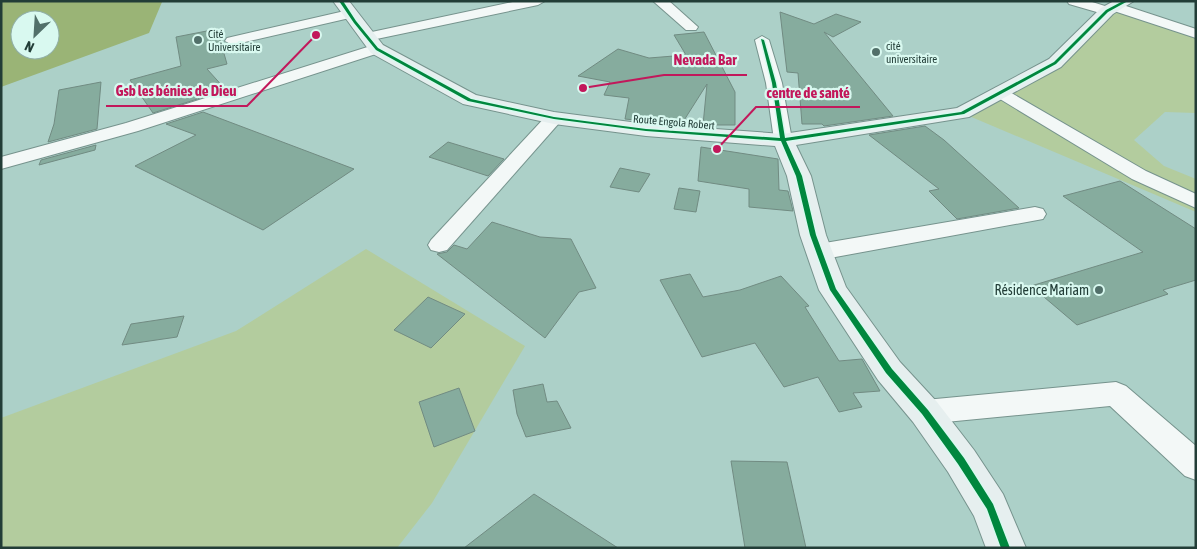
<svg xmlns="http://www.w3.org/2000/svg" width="1197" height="549" viewBox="0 0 1197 549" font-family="'Asap Condensed',sans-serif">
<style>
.green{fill:#b3cc9e}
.forest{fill:#9ab476;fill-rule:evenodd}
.building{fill:#86ac9e;stroke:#718b82}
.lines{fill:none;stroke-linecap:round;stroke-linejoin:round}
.street-casing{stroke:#76938d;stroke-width:2}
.secondary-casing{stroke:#76938d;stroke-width:2}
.street{fill:#f3f8f7;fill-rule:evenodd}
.secondary{fill:#e6efef;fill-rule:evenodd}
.cycleway-casing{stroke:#d9f9f0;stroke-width:3}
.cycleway{fill:#00873e;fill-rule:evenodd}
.poi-dot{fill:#52706a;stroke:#d9f9f0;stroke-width:2}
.labels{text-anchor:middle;stroke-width:4.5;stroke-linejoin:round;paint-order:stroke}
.far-poi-label{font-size:11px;fill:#223d37;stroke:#d9f9f0;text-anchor:start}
.far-street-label{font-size:11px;fill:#223d37;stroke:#d9f9f0}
.poi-label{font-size:14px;fill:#223d37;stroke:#d9f9f0;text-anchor:end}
.leader{fill:none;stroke:#c2185b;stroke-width:2}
.callout-dot{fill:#c2185b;stroke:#d9f9f0;stroke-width:2}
.callout-label{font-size:15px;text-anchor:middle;font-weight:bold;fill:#c2185b;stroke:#d9f9f0;stroke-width:4.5;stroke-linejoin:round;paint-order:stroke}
</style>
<rect width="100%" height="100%" fill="#acd0c8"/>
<g class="green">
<path d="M 1117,8 L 1196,35 L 1196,113 L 1165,112 L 1134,140 L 1164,166 L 1196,179 L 1196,212 L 962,113 L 1055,63 Z"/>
<path d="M 366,249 L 525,346 L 432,503 L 397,548 L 1,548 L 1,418 L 236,331 Z"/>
</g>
<path class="forest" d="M 1,1 L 161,1 L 162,2 L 149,33 L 1,87 ZM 20,20 L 50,20 L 50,50 L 20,50 Z"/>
<g class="building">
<path d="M 780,12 L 814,24 L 836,14 L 861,22 L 833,37 L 824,32 L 893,116 L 824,126 L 822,124 L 802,124 L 798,73 L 787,72 Z"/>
<path d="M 217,29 L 227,64 L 207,69 L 226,90 L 153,113 L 130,80 L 181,66 L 176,37 Z"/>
<path d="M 704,32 L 735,92 L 735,125 L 703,125 L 707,84 L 681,125 L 625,119 L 629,98 L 604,95 L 610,82 L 578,76 L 618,49 L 649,58 L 686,55 L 674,35 Z"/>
<path d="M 101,82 L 97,129 L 48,142 L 54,124 L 59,90 Z"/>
<path d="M 203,112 L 354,169 L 263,230 L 135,166 L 196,135 L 166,124 Z"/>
<path d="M 925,126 L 944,140 L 1019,208 L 957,219 L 929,191 L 939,189 L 869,135 Z"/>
<path d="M 448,142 L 504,159 L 488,176 L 429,157 Z"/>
<path d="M 96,145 L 95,150 L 39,165 L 41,160 Z"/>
<path d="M 701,147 L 778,159 L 779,190 L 788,191 L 793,211 L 749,207 L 749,189 L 698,181 Z"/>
<path d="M 620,168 L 650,174 L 639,192 L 610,187 Z"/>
<path d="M 1120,181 L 1196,229 L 1196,280 L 1163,290 L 1168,294 L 1077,325 L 1031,286 L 1143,252 L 1063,196 Z"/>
<path d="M 679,188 L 700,191 L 696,212 L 674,209 Z"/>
<path d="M 492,222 L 540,237 L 571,239 L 596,288 L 579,292 L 545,338 L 437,254 L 447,252 L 454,245 L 467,249 Z"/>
<path d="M 690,274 L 703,297 L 740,290 L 781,276 L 809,306 L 805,307 L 839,361 L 862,359 L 880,391 L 853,393 L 862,407 L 839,412 L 818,377 L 784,387 L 755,343 L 702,357 L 660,280 Z"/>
<path d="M 428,297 L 465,314 L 431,348 L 394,330 Z"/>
<path d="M 184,316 L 177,337 L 122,345 L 131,324 Z"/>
<path d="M 543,384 L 547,402 L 557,401 L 571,428 L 526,437 L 517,414 L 513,390 Z"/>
<path d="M 459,388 L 475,431 L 434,447 L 419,402 Z"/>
<path d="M 731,461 L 787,462 L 806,548 L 745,548 Z"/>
<path d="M 534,494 L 618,548 L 464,548 Z"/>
</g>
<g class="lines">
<defs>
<g id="street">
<path d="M 517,1 L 545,1 L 538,5 L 367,41 L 360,37 L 367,33 Z"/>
<path d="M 653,1 L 669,1 L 698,27 L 696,30 L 686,30 Z"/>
<path d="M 1067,1 L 1089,1 L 1108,7 L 1115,3 L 1120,4 L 1196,29 L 1196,38 L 1114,11 L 1107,15 L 1069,4 Z"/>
<path d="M 349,10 L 354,11 L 356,14 L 354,17 L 232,45 L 225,41 L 227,38 Z"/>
<path d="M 762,36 L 769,40 L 782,83 L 792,140 L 790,144 L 776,144 L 774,140 L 766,83 L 755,40 Z"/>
<path d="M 377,44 L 382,46 L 385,49 L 382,52 L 138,131 L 1,169 L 1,157 L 126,123 Z"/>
<path d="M 1001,87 L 1146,171 L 1196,194 L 1196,208 L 1132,179 L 995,96 L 993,92 L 995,88 Z"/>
<path d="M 554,113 L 560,114 L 563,118 L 560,122 L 447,250 L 439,252 L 431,250 L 428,245 L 431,240 L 548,114 Z"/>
<path d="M 1035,207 L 1043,209 L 1046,214 L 1043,219 L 819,260 L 811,257 L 808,252 L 811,247 L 819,244 Z"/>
<path d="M 1116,382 L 1126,386 L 1196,446 L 1196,480 L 1185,476 L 1110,406 L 925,424 L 915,421 L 911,412 L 915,403 L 925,400 Z"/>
</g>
<path id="secondary" d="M 333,1 L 349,1 L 383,45 L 476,95 L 554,112 L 646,124 L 783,134 L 957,108 L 1049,59 L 1101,8 L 1114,1 L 1134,1 L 1113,14 L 1061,67 L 969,117 L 796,145 L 811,176 L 826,235 L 846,287 L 900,362 L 937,402 L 974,450 L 1003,494 L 1026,548 L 986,548 L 974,516 L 948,472 L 913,422 L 878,380 L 819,290 L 800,235 L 787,176 L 775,146 L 646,136 L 554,124 L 463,104 L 371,53 Z"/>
</defs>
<use href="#street" class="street-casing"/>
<use href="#secondary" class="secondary-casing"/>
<use href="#street" class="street"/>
<use href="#secondary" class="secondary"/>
<defs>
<path id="cycleway" d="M 339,1 L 343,1 L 356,21 L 378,48 L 471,99 L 554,117 L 646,129 L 780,138 L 772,83 L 761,39 L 764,40 L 776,83 L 785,138 L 961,112 L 1054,62 L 1106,10 L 1123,1 L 1128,1 L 1108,12 L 1056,64 L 964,114 L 786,141 L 802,176 L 816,235 L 836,289 L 892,369 L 928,410 L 964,458 L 993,504 L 1010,548 L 1001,548 L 987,509 L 958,464 L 922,414 L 886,373 L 830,290 L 810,235 L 796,176 L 781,141 L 646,131 L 554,119 L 468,101 L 376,50 L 354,23 Z"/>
</defs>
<use href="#cycleway" class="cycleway-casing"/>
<use href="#cycleway" class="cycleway"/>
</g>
<g class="poi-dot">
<circle cx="198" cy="40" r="5"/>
<circle cx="876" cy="52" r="5"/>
<circle cx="1099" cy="290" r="5"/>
</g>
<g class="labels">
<g class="far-poi-label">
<text x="208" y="38">Cité<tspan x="208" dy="13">Universitaire</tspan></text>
<text x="886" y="50">cité<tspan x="886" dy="13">universitaire</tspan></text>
</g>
<g class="far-street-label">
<text transform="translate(674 122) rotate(5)" y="4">Route Engola Robert</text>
</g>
<g class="poi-label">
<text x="1089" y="295">Résidence Mariam</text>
</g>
</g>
<path class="leader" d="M583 88L664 75H747M316 35L247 106H106M717 149L756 107H860"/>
<g class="callout-dot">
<circle cx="583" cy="88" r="5"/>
<circle cx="316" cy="35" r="5"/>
<circle cx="717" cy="149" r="5"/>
</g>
<g class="callout-label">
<text x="705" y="65">Nevada Bar</text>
<text x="176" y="96">Gsb les bénies de Dieu</text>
<text x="808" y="98">centre de santé</text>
</g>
<rect width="1197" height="549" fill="none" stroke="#223d37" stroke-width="5"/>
<g transform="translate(35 35) rotate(205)"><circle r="24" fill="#d9f9f0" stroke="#90aea6"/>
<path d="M0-4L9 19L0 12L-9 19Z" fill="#52706a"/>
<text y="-8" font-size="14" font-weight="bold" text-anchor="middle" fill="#223d37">N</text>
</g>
</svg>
